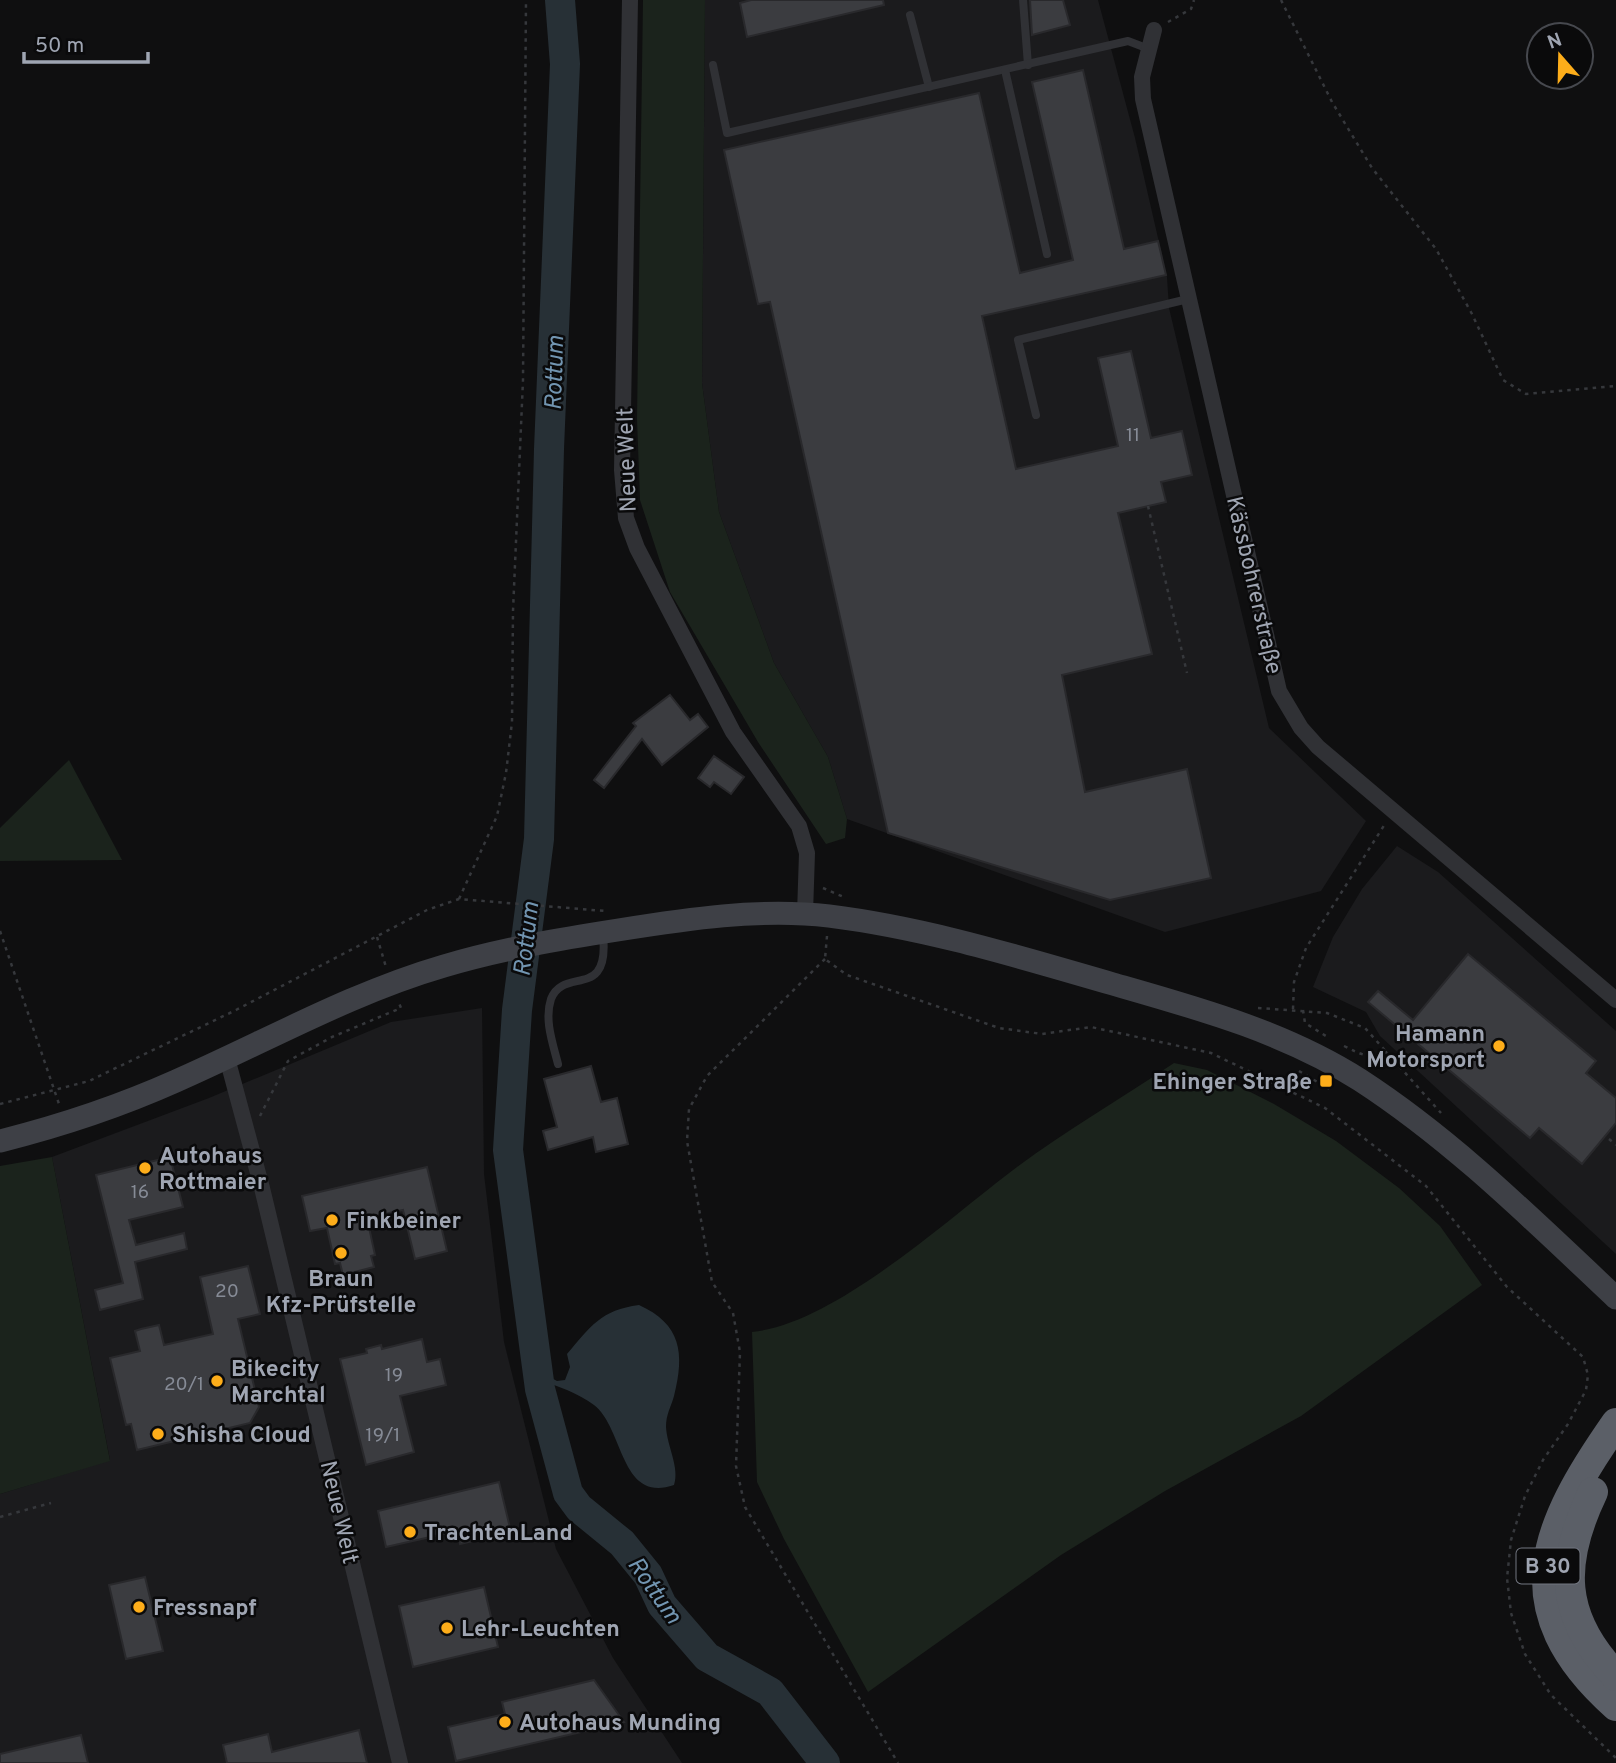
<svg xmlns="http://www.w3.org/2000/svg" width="1616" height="1763" viewBox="0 0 1616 1763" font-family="Overpass,sans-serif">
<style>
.built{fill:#1b1b1d}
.green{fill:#1b231c}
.water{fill:#273036}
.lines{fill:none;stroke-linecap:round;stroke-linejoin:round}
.river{stroke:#273036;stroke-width:30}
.building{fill:#3b3c40;stroke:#29292c;stroke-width:2}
.path{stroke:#36383c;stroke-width:2.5;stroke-dasharray:3.5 5;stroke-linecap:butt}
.lane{stroke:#303135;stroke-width:8}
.street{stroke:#303135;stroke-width:16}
.secondary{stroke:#3e4046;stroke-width:23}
.highway{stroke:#5b5f67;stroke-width:30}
.poi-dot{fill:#fdad1a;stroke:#0a0a0b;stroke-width:2.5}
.labels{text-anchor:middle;stroke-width:5;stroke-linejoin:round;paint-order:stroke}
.number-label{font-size:19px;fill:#868b96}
.shield{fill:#0a0a0b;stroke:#727680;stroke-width:2}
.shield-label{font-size:21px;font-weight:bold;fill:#9fa5b2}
.street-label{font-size:23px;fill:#9fa5b2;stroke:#0a0a0b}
.poi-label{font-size:23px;font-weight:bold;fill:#9fa5b2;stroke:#0a0a0b;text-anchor:start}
.water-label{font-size:24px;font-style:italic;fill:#7295b1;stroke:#0a0a0b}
</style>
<rect width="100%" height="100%" fill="#0f0f10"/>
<g class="built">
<path d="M 705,0 L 1098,0 L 1135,138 L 1167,277 L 1169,308 L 1269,728 L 1366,821 L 1321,891 L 1165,932 L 847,819 L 828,757 L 774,663 L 719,512 L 702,383 Z"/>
<path d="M 1397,846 L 1438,872 L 1616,1031 L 1616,1254 L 1380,1036 L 1366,1012 L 1313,987 L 1333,937 L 1362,889 Z"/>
<path d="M 482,1008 L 484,1174 L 504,1342 L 556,1549 L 613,1658 L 682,1763 L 0,1763 L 0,1494 L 110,1460 L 52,1157 L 209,1098 L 391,1022 Z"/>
</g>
<g class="green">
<path d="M 643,0 L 705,0 L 702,383 L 719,512 L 774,663 L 828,757 L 847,819 L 845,838 L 826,844 L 758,742 L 670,592 L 640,500 L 637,419 Z"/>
<path d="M 69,760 L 122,860 L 0,861 L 0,828 Z"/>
<path d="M 1174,1063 L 1207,1070 L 1274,1104 L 1336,1141 L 1399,1188 L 1440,1226 L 1482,1285 L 1301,1416 L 1165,1491 L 1061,1555 L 868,1692 L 784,1539 L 757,1482 L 752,1332 C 835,1324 950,1217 1017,1167 C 1067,1130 1122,1098 1174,1063 Z"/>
<path d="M 52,1157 L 110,1461 L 0,1494 L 0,1166 Z"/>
</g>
<path class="water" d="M 639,1305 C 681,1324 685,1353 674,1396 C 671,1407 666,1414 666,1427 C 667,1446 680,1468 674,1485 C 620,1504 624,1428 594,1405 C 578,1393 558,1386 539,1380 L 537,1370 L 557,1381 L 565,1380 L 570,1367 L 567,1354 C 591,1326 601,1310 639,1305 Z"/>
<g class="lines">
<path class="river" d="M 560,0 L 565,64 L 549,449 L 539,839 L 517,1010 L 508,1150 L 540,1389 L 568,1493 L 579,1508 L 622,1543 L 648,1575 L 662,1605 L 707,1657 L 770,1692 L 825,1763"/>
</g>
<g class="building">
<path d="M 751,0 L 883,0 L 884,5 L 747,37 L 740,3 Z"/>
<path d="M 1030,0 L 1063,0 L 1070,25 L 1032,35 Z"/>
<path d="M 1083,70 L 1124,249 L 1158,241 L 1166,275 L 982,316 L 1016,469 L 1118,446 L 1098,358 L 1131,351 L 1151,438 L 1182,431 L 1192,475 L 1161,482 L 1166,502 L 1118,513 L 1152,654 L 1062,675 L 1085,792 L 1187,769 L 1211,878 L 1110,900 L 888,833 L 770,302 L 758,304 L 724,150 L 979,93 L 1020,273 L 1073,260 L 1032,82 Z"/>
<path d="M 670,695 L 690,720 L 698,714 L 708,727 L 662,765 L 642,739 L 604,788 L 594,780 L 636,726 L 633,723 Z"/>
<path d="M 714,756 L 744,777 L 731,794 L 714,782 L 710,787 L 698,778 Z"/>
<path d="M 1468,954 L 1596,1061 L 1586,1073 L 1616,1098 L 1616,1123 L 1582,1164 L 1539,1128 L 1530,1138 L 1368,1002 L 1378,991 L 1413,1020 Z"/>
<path d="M 591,1066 L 601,1102 L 617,1098 L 628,1144 L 596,1152 L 593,1137 L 548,1150 L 543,1131 L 557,1127 L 544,1079 Z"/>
<path d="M 170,1157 L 183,1207 L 129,1220 L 136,1245 L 184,1233 L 187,1249 L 135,1262 L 143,1299 L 100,1310 L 95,1290 L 123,1283 L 96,1175 Z"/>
<path d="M 427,1167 L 447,1251 L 415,1259 L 403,1210 L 367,1218 L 375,1255 L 371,1256 L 374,1267 L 343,1275 L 340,1263 L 335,1264 L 327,1228 L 310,1231 L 302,1196 Z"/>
<path d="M 248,1266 L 260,1314 L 238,1319 L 259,1407 L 250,1423 L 137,1450 L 131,1424 L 126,1425 L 110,1358 L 140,1351 L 135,1331 L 141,1329 L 159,1325 L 164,1345 L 213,1334 L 200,1277 Z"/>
<path d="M 422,1339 L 427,1362 L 440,1359 L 446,1385 L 400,1396 L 414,1452 L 366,1465 L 340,1359 L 367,1353 L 366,1349 L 381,1345 L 382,1349 Z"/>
<path d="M 499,1482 L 511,1532 L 460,1544 L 457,1531 L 386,1547 L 378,1511 Z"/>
<path d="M 145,1577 L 163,1651 L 126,1659 L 109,1585 Z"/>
<path d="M 484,1587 L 498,1647 L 413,1667 L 399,1606 Z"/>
<path d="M 594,1680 L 624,1722 L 456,1761 L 448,1727 L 505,1714 L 502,1702 Z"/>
<path d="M 359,1730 L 367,1763 L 227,1763 L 223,1745 L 268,1734 L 272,1752 Z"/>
<path d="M 81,1735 L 88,1763 L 0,1763 L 0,1754 Z"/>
</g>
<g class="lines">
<g class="path">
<path d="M 1281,0 L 1332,102 L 1372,168 L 1436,249 L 1472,314 L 1503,380 L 1526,394 L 1616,386"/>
<path d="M 1168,22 L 1191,9 L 1194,0"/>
<path d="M 1148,506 L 1187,673"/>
<path d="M 823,888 L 846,898"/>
<path d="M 459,899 L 497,816 L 506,773 L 512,722 L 513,611 L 523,380 L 526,0"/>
<path d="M 0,931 L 59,1104"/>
<path d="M 827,936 L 825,959 L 847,975 L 999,1028 L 1042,1034 L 1091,1027 L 1211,1053 L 1325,1108 L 1426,1186 L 1507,1287 L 1583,1357 L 1588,1375 L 1586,1390 L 1568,1424 L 1543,1460 L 1525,1496 L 1511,1540 L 1507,1578 L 1511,1613 L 1525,1654 L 1551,1695 L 1616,1758"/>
<path d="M 377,937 L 386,967"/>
<path d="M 825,959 L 707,1076 L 689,1109 L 687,1141 L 712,1282 L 733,1313 L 740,1352 L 736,1466 L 745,1507 L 898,1763"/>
<path d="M 1258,1008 L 1327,1013 L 1365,1028 L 1441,1113"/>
<path d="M 1293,1009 L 1294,982 L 1306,948 L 1385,824"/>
<path d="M 1303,1010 L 1305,1023 L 1326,1036"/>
<path d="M 1344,1046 C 1362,1055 1371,1060 1389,1051"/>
<path d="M 1299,1071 L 1329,1089"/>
<path d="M 0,1104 L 89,1081 L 236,1010 L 427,910 L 459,899 L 605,911"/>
<path d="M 260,1116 L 288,1061 L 332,1037 L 401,1008 L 399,1003"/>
<path d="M 1609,1139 L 1616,1145"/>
<path d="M 0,1517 L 51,1503"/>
</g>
<g class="lane">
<path d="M 1023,0 L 1028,65"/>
<path d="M 910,15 L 929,87"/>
<path d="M 713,65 L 727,133 L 1128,41 L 1149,49"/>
<path d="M 1005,70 L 1047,254"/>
<path d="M 1036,415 L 1018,340 L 1188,299"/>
<path d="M 558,1064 C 553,1044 544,1020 551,999 C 564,966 610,1001 603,935"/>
</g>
<g class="street">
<path d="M 630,0 L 622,470 L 626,518 L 637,548 L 733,732 L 799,826 L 807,853 L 805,914"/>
<path d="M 1154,30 L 1142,77 L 1143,99 L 1279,691 L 1301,728 L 1318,747 L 1616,1000"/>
<path d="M 227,1058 L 262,1188 L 400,1763"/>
</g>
<path class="secondary" d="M 0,1141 C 60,1126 120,1106 176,1081 C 265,1042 351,993 444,966 C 501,949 560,939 618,930 C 687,919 759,908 829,916 C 926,928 1019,957 1113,984 C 1197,1008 1285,1032 1360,1080 C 1454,1141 1534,1221 1616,1298"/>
<g class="highway">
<path d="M 1616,1423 C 1544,1526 1506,1608 1616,1706"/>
<path d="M 1593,1492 C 1559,1563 1559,1617 1616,1676"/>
</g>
</g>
<g class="poi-dot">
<circle cx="1499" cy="1046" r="7"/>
<rect x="1319" y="1074" width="14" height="14" rx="3.5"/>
<circle cx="145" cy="1168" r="7"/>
<circle cx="332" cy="1220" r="7"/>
<circle cx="341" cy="1253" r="7"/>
<circle cx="217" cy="1381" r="7"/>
<circle cx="158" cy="1434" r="7"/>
<circle cx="410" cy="1532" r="7"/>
<circle cx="139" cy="1607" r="7"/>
<circle cx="447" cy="1628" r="7"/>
<circle cx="505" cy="1722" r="7"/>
</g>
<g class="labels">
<g class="number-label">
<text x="1133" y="441">11</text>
<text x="140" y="1198">16</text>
<text x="227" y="1297">20</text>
<text x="394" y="1381">19</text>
<text x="184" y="1390">20/1</text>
<text x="383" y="1441">19/1</text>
</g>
<rect class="shield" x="1516.5" y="1548.5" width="63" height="35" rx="5"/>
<g class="shield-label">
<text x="1548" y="1573">B 30</text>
</g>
<g class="street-label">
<text transform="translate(626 460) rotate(-92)" y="8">Neue Welt</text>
<text transform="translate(1255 585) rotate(77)" y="8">Kässbohrerstraße</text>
<text transform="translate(340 1512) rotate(77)" y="8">Neue Welt</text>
</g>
<g class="poi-label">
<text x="1485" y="1041" text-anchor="end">Hamann<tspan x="1485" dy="26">Motorsport</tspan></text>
<text x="1312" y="1089" text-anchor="end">Ehinger Straße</text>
<text x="159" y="1163">Autohaus<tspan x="159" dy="26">Rottmaier</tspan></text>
<text x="346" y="1228">Finkbeiner</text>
<text x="341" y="1286" text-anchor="middle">Braun<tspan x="341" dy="26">Kfz-Prüfstelle</tspan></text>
<text x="231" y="1376">Bikecity<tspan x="231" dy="26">Marchtal</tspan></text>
<text x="172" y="1442">Shisha Cloud</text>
<text x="424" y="1540">TrachtenLand</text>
<text x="153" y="1615">Fressnapf</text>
<text x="461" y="1636">Lehr-Leuchten</text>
<text x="519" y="1730">Autohaus Munding</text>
</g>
<g class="water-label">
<text transform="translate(554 373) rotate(-88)" y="8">Rottum</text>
<text transform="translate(526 939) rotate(-83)" y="8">Rottum</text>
<text transform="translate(655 1590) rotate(55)" y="8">Rottum</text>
</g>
</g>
<g transform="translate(1560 56) rotate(340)"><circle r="33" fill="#0a0a0b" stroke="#46484e" stroke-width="2"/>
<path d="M0-5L12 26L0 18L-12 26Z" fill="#fdad1a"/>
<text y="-10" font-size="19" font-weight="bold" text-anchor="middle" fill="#9fa5b2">N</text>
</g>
<path d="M24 52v10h124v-10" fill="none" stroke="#9fa5b2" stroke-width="3.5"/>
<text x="35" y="52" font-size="21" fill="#9fa5b2" stroke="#0a0a0b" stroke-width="5" paint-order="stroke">50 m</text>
</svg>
